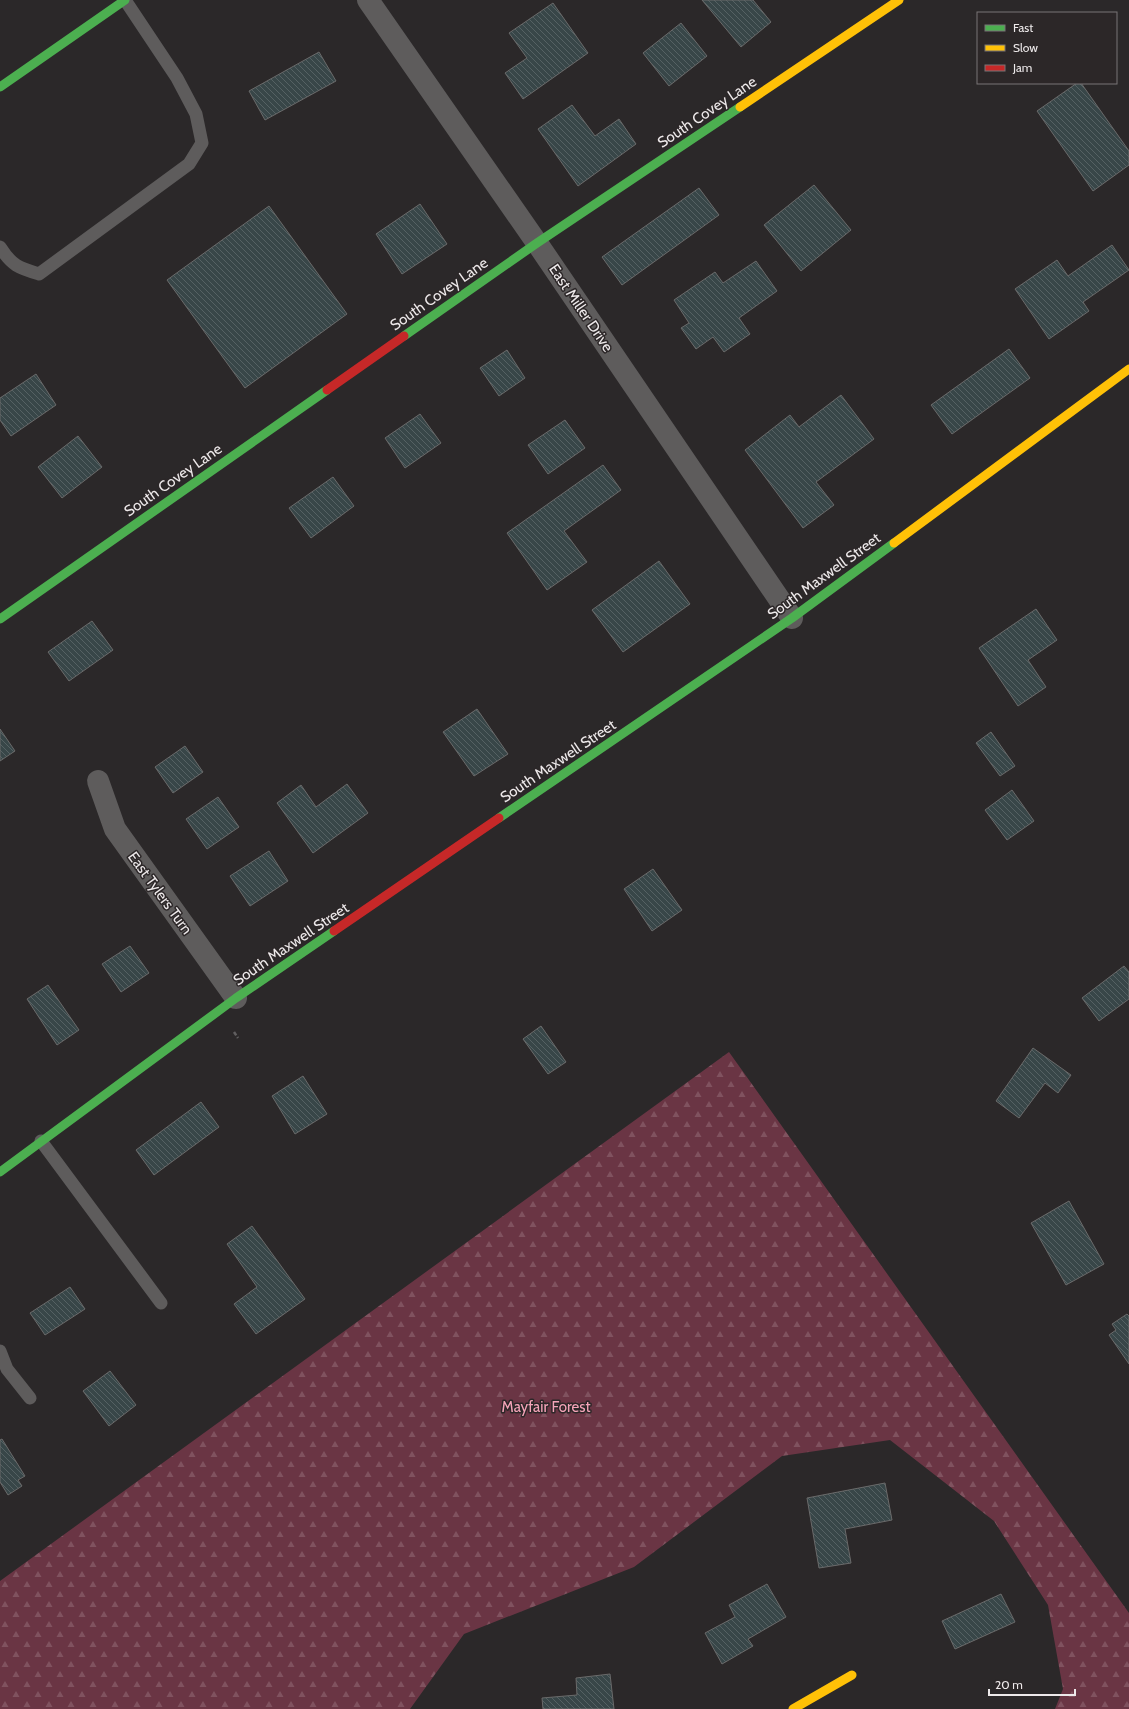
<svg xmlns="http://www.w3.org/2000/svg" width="1129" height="1709" viewBox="0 0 1129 1709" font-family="Cabin,sans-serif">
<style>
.forest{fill:url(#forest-firs)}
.building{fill:url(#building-back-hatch);stroke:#6a6a6a}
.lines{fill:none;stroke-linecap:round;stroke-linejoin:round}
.path{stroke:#615f60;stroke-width:2.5;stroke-dasharray:4 2;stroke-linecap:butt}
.lane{stroke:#5e5c5c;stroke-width:13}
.street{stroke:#5e5c5c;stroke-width:22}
.fast{stroke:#4caf50;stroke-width:9}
.slow{stroke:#ffc107;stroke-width:9}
.jam{stroke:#c62828;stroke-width:9}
.labels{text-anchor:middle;stroke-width:3;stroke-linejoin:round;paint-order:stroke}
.street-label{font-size:15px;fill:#ede9ea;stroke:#2c2728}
.park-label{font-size:15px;fill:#f5a4b9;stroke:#2c2728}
</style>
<defs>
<pattern id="forest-firs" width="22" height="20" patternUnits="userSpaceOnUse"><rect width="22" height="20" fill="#6a3544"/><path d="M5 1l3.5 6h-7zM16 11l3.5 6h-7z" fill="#80525f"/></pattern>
<pattern id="building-back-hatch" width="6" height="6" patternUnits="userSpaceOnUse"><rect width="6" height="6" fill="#384648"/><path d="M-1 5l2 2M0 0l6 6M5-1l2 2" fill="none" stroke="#556163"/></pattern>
</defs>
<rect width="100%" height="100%" fill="#2b2829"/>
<path class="forest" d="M 729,1052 L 1129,1613 L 1129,1709 L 1055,1709 L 1063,1689 L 1048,1605 L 994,1521 L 890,1440 L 782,1456 L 634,1567 L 464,1634 L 410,1709 L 0,1709 L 0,1581 Z"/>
<g class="building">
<path d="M 702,0 L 753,0 L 771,22 L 741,47 Z"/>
<path d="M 553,3 L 588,53 L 523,99 L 505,73 L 527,58 L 509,33 Z"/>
<path d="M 681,23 L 707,56 L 669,86 L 643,53 Z"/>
<path d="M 319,52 L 336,81 L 265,120 L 249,91 Z"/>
<path d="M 1077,83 L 1081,83 L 1129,151 L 1129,165 L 1093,191 L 1037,111 Z"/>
<path d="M 572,105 L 595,136 L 619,119 L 636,144 L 578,186 L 538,129 Z"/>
<path d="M 814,185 L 851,230 L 801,271 L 764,225 Z"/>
<path d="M 699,188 L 719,215 L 622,285 L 602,257 Z"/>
<path d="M 420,204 L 447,244 L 402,274 L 376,234 Z"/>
<path d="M 269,206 L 347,314 L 245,388 L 167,280 Z"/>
<path d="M 1112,245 L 1129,270 L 1083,302 L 1089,311 L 1049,339 L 1015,289 L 1057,260 L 1068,276 Z"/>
<path d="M 756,261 L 777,291 L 739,318 L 750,334 L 724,352 L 713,337 L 696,349 L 681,328 L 689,323 L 674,300 L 715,272 L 723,283 Z"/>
<path d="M 1009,349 L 1030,378 L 952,434 L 931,405 Z"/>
<path d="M 507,350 L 525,378 L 499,396 L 480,368 Z"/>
<path d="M 36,374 L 56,405 L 11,436 L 0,420 L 0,398 Z"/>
<path d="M 841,395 L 874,439 L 816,482 L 834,505 L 803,528 L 745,450 L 790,415 L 799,427 Z"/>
<path d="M 420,414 L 441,443 L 405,468 L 385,438 Z"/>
<path d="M 565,420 L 585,448 L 548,474 L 528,445 Z"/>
<path d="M 78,436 L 102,467 L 62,498 L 38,467 Z"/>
<path d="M 603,465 L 621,490 L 564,531 L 587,562 L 547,590 L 507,533 Z"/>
<path d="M 333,477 L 354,506 L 311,538 L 289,508 Z"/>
<path d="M 659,561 L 690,604 L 623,652 L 592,610 Z"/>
<path d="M 1036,609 L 1057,640 L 1028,660 L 1046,687 L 1018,706 L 979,648 Z"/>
<path d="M 92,621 L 113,650 L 69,681 L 48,652 Z"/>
<path d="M 477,709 L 508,754 L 474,776 L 443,732 Z"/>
<path d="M 0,729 L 15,751 L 0,761 Z"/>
<path d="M 991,732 L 1015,766 L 1000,776 L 976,743 Z"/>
<path d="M 185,746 L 203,772 L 173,793 L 155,767 Z"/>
<path d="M 347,784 L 368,813 L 313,853 L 277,803 L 301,785 L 316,807 Z"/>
<path d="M 1012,790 L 1034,821 L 1007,840 L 985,810 Z"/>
<path d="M 218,797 L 239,827 L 207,849 L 186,819 Z"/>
<path d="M 269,851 L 288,881 L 250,906 L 230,876 Z"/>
<path d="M 653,869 L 682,910 L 652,931 L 624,889 Z"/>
<path d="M 130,946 L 149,973 L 121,992 L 102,964 Z"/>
<path d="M 1124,966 L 1129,972 L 1129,999 L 1099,1021 L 1082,998 Z"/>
<path d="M 48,985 L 79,1030 L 57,1045 L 27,999 Z"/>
<path d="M 541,1026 L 566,1062 L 548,1074 L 523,1039 Z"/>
<path d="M 1033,1048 L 1071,1075 L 1058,1093 L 1045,1083 L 1019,1118 L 996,1101 Z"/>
<path d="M 303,1076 L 327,1114 L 295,1134 L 272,1096 Z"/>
<path d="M 201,1102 L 219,1127 L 154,1175 L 136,1150 Z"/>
<path d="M 1069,1201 L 1104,1264 L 1066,1285 L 1031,1223 Z"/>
<path d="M 252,1226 L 305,1299 L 256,1334 L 234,1304 L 257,1287 L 227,1244 Z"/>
<path d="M 70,1287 L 85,1309 L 45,1335 L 30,1313 Z"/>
<path d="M 1127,1314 L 1129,1316 L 1129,1364 L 1109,1335 L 1116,1330 L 1112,1324 Z"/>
<path d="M 110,1371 L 136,1405 L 109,1426 L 83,1391 Z"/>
<path d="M 2,1439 L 25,1476 L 18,1480 L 22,1486 L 8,1495 L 0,1482 L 0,1440 Z"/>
<path d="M 885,1483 L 892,1520 L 845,1529 L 851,1563 L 819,1568 L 807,1498 Z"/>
<path d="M 767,1584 L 786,1617 L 748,1639 L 753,1646 L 722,1664 L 705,1633 L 735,1617 L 729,1605 Z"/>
<path d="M 1001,1594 L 1015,1622 L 955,1649 L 942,1621 Z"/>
<path d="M 610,1674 L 614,1709 L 543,1709 L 542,1698 L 577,1695 L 576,1678 Z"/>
</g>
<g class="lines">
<path class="path" d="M 234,1032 L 238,1038"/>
<g class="lane">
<path d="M 0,247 C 12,266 19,268 39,274 L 189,164 L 202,143 L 196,114 L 177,78 L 125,0"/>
<path d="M 41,1141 L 161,1303"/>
<path d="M 0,1351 L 7,1369 L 30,1398"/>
</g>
<g class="street">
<path d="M 368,0 L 537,243 L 792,618"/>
<path d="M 98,781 L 115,829 L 236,998"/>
</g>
<g class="fast">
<path d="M 0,87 L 125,0"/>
<path d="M 404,336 L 537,243 L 740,107"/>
<path d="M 0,619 L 327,390"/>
<path d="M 499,818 L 792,618 L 894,543"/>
<path d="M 0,1172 L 236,998 L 334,931"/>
</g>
<g class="slow">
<path d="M 740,107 L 899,0"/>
<path d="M 894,543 L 1129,369"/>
<path d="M 793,1709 L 852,1675"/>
</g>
<g class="jam">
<path d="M 327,390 L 404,336"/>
<path d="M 334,931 L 499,818"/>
</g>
</g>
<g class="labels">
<g class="street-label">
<text transform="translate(707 112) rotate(-34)" y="5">South Covey Lane</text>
<text transform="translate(439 294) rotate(-35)" y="5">South Covey Lane</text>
<text transform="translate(581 308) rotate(56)" y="5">East Miller Drive</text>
<text transform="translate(173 480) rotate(-35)" y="5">South Covey Lane</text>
<text transform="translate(824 576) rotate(-36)" y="5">South Maxwell Street</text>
<text transform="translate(558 761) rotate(-34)" y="5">South Maxwell Street</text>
<text transform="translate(160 893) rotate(54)" y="5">East Tylers Turn</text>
<text transform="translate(291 944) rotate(-34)" y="5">South Maxwell Street</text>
</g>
<g class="park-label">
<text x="546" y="1412">Mayfair Forest</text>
</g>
</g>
<rect x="977" y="12" width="140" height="72" fill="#2c2728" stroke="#797576"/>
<rect x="985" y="25" width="20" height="6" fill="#4caf50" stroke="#797576"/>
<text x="1013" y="32" font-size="12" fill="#ede9ea">Fast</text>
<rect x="985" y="45" width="20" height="6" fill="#ffc107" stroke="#797576"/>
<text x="1013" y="52" font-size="12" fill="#ede9ea">Slow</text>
<rect x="985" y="65" width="20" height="6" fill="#c62828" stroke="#797576"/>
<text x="1013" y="72" font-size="12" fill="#ede9ea">Jam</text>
<path d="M989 1689v6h86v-6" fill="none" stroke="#ede9ea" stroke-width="2"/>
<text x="995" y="1689" font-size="12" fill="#ede9ea" stroke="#2c2728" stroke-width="3" paint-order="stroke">20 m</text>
</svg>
